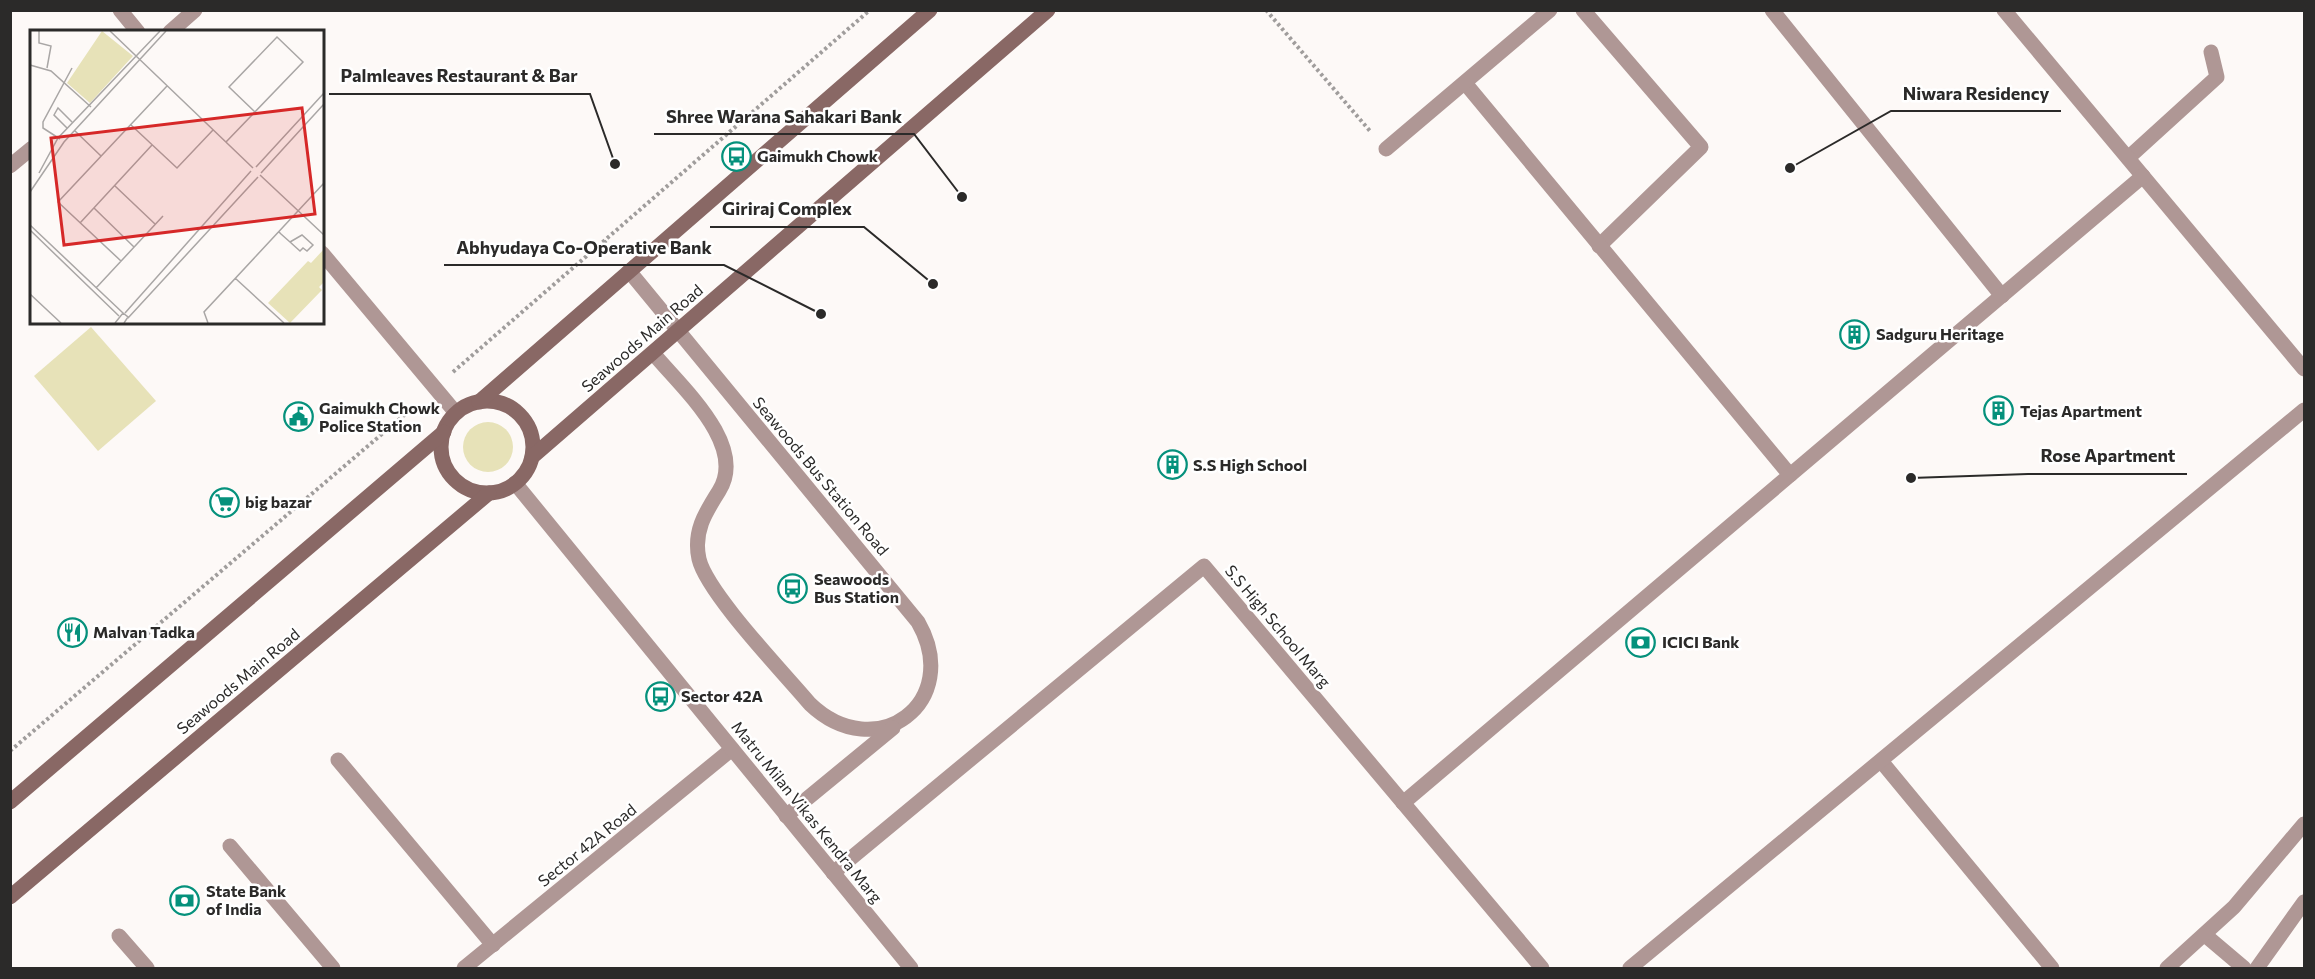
<svg xmlns="http://www.w3.org/2000/svg" width="2315" height="979" viewBox="0 0 2315 979" font-family="Commissioner,sans-serif">
<style>
.green{fill:#e7e2b8}
.lines{fill:none;stroke-linecap:round;stroke-linejoin:round}
.path{stroke:#a09d9c;stroke-width:4;stroke-dasharray:3 3;stroke-linecap:butt}
.service{stroke:#af9795;stroke-width:15}
.minor{stroke:#af9795;stroke-width:15}
.tertiary{stroke:#af9795;stroke-width:15}
.secondary{stroke:#896865;stroke-width:15}
.labels{text-anchor:middle;stroke-width:5;stroke-linejoin:round;paint-order:stroke}
.poi-label{font-size:16px;font-weight:bold;fill:#2b2a29;stroke:#fff;text-anchor:start}
.street-label{font-size:16px;fill:#2b2a29;stroke:#fff}
.inset-road{fill:none;stroke:#a9a6a5;stroke-width:1.5}
.view{fill:#d62828;fill-opacity:0.15;stroke:#d62828;stroke-width:3}
.inset-edge{fill:none;stroke:#2b2a29;stroke-width:3}
.leader{fill:none;stroke:#2b2a29;stroke-width:2}
.callout-dot{fill:#2b2a29;stroke:#fff;stroke-width:2}
.callout-label{font-size:18px;text-anchor:middle;font-weight:bold;fill:#2b2a29;stroke:#fff;stroke-width:5;stroke-linejoin:round;paint-order:stroke}
</style>
<rect width="100%" height="100%" fill="#fdf9f7"/>
<g class="green">
<path d="M 91,327 L 156,401 L 98,451 L 34,376 Z"/>
<circle cx="488" cy="447" r="25"/>
</g>
<g class="lines">
<g class="path">
<path d="M 1266,10 L 1370,131"/>
<path d="M 604,241 L 613,252"/>
<path d="M 453,372 L 870,10"/>
<path d="M 10,751 L 416,405"/>
</g>
<g class="service">
<path d="M 1583,10 L 1701,147 L 1599,246"/>
<path d="M 2128,158 L 2217,77 L 2211,52"/>
<path d="M 629,271 L 918,622 C 964,702 876,767 810,704 C 784,673 707,593 699,559 C 693,532 705,513 719,491 C 748,445 681,387 653,353"/>
<path d="M 338,760 L 493,945"/>
<path d="M 786,816 L 893,728"/>
<path d="M 230,846 L 333,968"/>
<path d="M 119,936 L 147,968"/>
</g>
<g class="minor">
<path d="M 1772,10 L 2002,296"/>
<path d="M 2004,10 L 2304,369"/>
<path d="M 170,32 L 195,10"/>
<path d="M 1465,83 L 1790,475"/>
<path d="M 1386,149 L 1550,10"/>
<path d="M 10,166 L 32,148"/>
<path d="M 1881,761 L 2052,968"/>
<path d="M 1403,803 L 2143,176"/>
<path d="M 833,873 L 1204,566 L 1542,968"/>
<path d="M 2205,935 L 2244,968"/>
<path d="M 464,968 L 732,749"/>
<path d="M 1630,968 L 2304,410"/>
</g>
<g class="tertiary">
<path d="M 120,10 L 138,32"/>
<path d="M 322,253 L 456,413"/>
<path d="M 515,483 L 911,968"/>
<path d="M 2167,968 L 2234,907 L 2304,824"/>
<path d="M 2257,968 L 2304,902"/>
</g>
<g class="secondary">
<circle cx="487" cy="447" r="46"/>
<path d="M 479,402 L 930,10"/>
<path d="M 532,457 L 1048,10"/>
<path d="M 10,802 L 444,432"/>
<path d="M 10,897 L 489,493"/>
</g>
</g>
<defs>
<symbol id="bus-ring" viewBox="-11 -11 22 22"><circle r="9.5" fill="#fff" stroke="#05917c" stroke-width="1.5"/><path d="M-5-6H5V4H4V6H2V4H-2V6H-4V4H-5ZM-3.5-4V0h7V-4ZM-3.5 1.2v1.5H-2V1.2ZM2 1.2v1.5H3.5V1.2Z" fill="#05917c"/></symbol>
<symbol id="building-ring" viewBox="-11 -11 22 22"><circle r="9.5" fill="#fff" stroke="#05917c" stroke-width="1.5"/><path d="M-4-6H4V6H1V3H-1V6H-4ZM-2.5-4.3h1.7v1.8h-1.7ZM.8-4.3h1.7v1.8H.8ZM-2.5-1h1.7V.8h-1.7ZM.8-1h1.7V.8H.8Z" fill="#05917c"/></symbol>
<symbol id="civic-ring" viewBox="-11 -11 22 22"><circle r="9.5" fill="#fff" stroke="#05917c" stroke-width="1.5"/><path d="M-.6-6.5H3V-4.5H.6V-3L4-1V1h2V6H-6V1h2V-1L-.6-3ZM-1.2 2.5V6h2.4V2.5Z" fill="#05917c"/></symbol>
<symbol id="supermarket-ring" viewBox="-11 -11 22 22"><circle r="9.5" fill="#fff" stroke="#05917c" stroke-width="1.5"/><path d="M-6-5.5h2.5l.6 2H6L4.5 2H-2.5L-4.4-4H-6ZM-1.5 3.2a1.3 1.3 0 1 0 .1 0ZM3 3.2a1.3 1.3 0 1 0 .1 0Z" fill="#05917c"/></symbol>
<symbol id="restaurant-ring" viewBox="-11 -11 22 22"><circle r="9.5" fill="#fff" stroke="#05917c" stroke-width="1.5"/><path d="M-5-6h1v4h1v-4h1v4h1v-4h1v5L-1.5 .5V6h-2V.5L-5-1ZM5-6V6H3V1.5H1.5Q1.5-4 5-6Z" fill="#05917c"/></symbol>
<symbol id="bank-ring" viewBox="-11 -11 22 22"><circle r="9.5" fill="#fff" stroke="#05917c" stroke-width="1.5"/><path d="M-6-4H6V4H-6ZM0-2.3a2.3 2.3 0 1 0 0 4.6a2.3 2.3 0 1 0 0-4.6Z" fill="#05917c"/></symbol>
</defs>
<g fill-rule="evenodd">
<use href="#bus-ring" x="720" y="140" width="33" height="33"/>
<use href="#building-ring" x="1838" y="318" width="33" height="33"/>
<use href="#building-ring" x="1982" y="394" width="33" height="33"/>
<use href="#civic-ring" x="282" y="400" width="33" height="33"/>
<use href="#building-ring" x="1156" y="448" width="33" height="33"/>
<use href="#supermarket-ring" x="208" y="486" width="33" height="33"/>
<use href="#bus-ring" x="776" y="572" width="33" height="33"/>
<use href="#restaurant-ring" x="56" y="616" width="33" height="33"/>
<use href="#bank-ring" x="1624" y="626" width="33" height="33"/>
<use href="#bus-ring" x="644" y="680" width="33" height="33"/>
<use href="#bank-ring" x="168" y="884" width="33" height="33"/>
</g>
<g class="labels">
<g class="poi-label">
<text x="757" y="162">Gaimukh Chowk</text>
<text x="1876" y="340">Sadguru Heritage</text>
<text x="319" y="414">Gaimukh Chowk<tspan x="319" dy="18">Police Station</tspan></text>
<text x="2020" y="417">Tejas Apartment</text>
<text x="1193" y="471">S.S High School</text>
<text x="245" y="508">big bazar</text>
<text x="814" y="585">Seawoods<tspan x="814" dy="18">Bus Station</tspan></text>
<text x="93" y="638">Malvan Tadka</text>
<text x="1662" y="648">ICICI Bank</text>
<text x="681" y="702">Sector 42A</text>
<text x="206" y="897">State Bank<tspan x="206" dy="18">of India</tspan></text>
</g>
<g class="street-label">
<text transform="translate(642 338) rotate(-41)" y="6">Seawoods Main Road</text>
<text transform="translate(821 476) rotate(50)" y="6">Seawoods Bus Station Road</text>
<text transform="translate(1278 626) rotate(50)" y="6">S.S High School Marg</text>
<text transform="translate(238 681) rotate(-40)" y="6">Seawoods Main Road</text>
<text transform="translate(807 812) rotate(51)" y="6">Matru Milan Vikas Kendra Marg</text>
<text transform="translate(587 845) rotate(-39)" y="6">Sector 42A Road</text>
</g>
</g>
<g transform="translate(30 30)">
<rect width="294" height="294" fill="#fdf9f7"/>
<path d="M 72,1 L 103,26 L 60,73 L 37,53 ZM 294,219 L 294,252 L 289,257 L 292,260 L 260,293 L 238,273 L 278,231 L 281,233 Z" fill="#e7e2b8"/>
<path class="inset-road" d="M 9,1 L 9,13 L 21,16 L 17,38M 80,1 L 223,138M 0,35 L 21,41 L 61,77M 101,95 L 147,138 L 183,100M 37,98 L 24,85 L 28,78 L 42,92M 44,100 L 71,126M 30,109 L 13,98 L 13,92 L 42,38M 196,112 L 273,32 L 247,7 L 199,57 L 225,82M 226,137 L 294,63M 9,143 L 28,108 L 130,1M 231,143 L 294,74M 230,145 L 294,205M 85,156 L 125,194M 0,162 L 34,112 L 136,1M 64,178 L 104,217M 50,193 L 122,115M 0,195 L 93,283M 0,200 L 89,286M 249,202 L 251,204 L 260,212 L 270,221 L 273,218 L 277,221 L 283,215 L 272,205 L 260,212M 91,231 L 28,172 L 137,56M 205,248 L 254,293M 66,258 L 133,186M 0,264 L 31,293M 95,283 L 221,141M 98,288 L 228,147M 85,293 L 93,283 L 98,287 L 94,293M 178,293 L 174,282 L 294,153"/>
<path class="view" d="M 272,78 L 285,184 L 34,215 L 21,108 Z"/>
<rect width="294" height="294" class="inset-edge"/>
</g>
<path class="leader" d="M615 164L590 94H329M1790 168L1891 111H2061M962 197L914 134H654M933 284L864 227H710M821 314L724 265H444M1911 478L2028 474H2187"/>
<g class="callout-dot">
<circle cx="615" cy="164" r="6"/>
<circle cx="1790" cy="168" r="6"/>
<circle cx="962" cy="197" r="6"/>
<circle cx="933" cy="284" r="6"/>
<circle cx="821" cy="314" r="6"/>
<circle cx="1911" cy="478" r="6"/>
</g>
<g class="callout-label">
<text x="459" y="82">Palmleaves Restaurant &amp; Bar</text>
<text x="1976" y="100">Niwara Residency</text>
<text x="784" y="123">Shree Warana Sahakari Bank</text>
<text x="787" y="215">Giriraj Complex</text>
<text x="584" y="254">Abhyudaya Co-Operative Bank</text>
<text x="2108" y="462">Rose Apartment</text>
</g>
<rect width="2315" height="979" fill="none" stroke="#2b2a29" stroke-width="24"/>
</svg>
